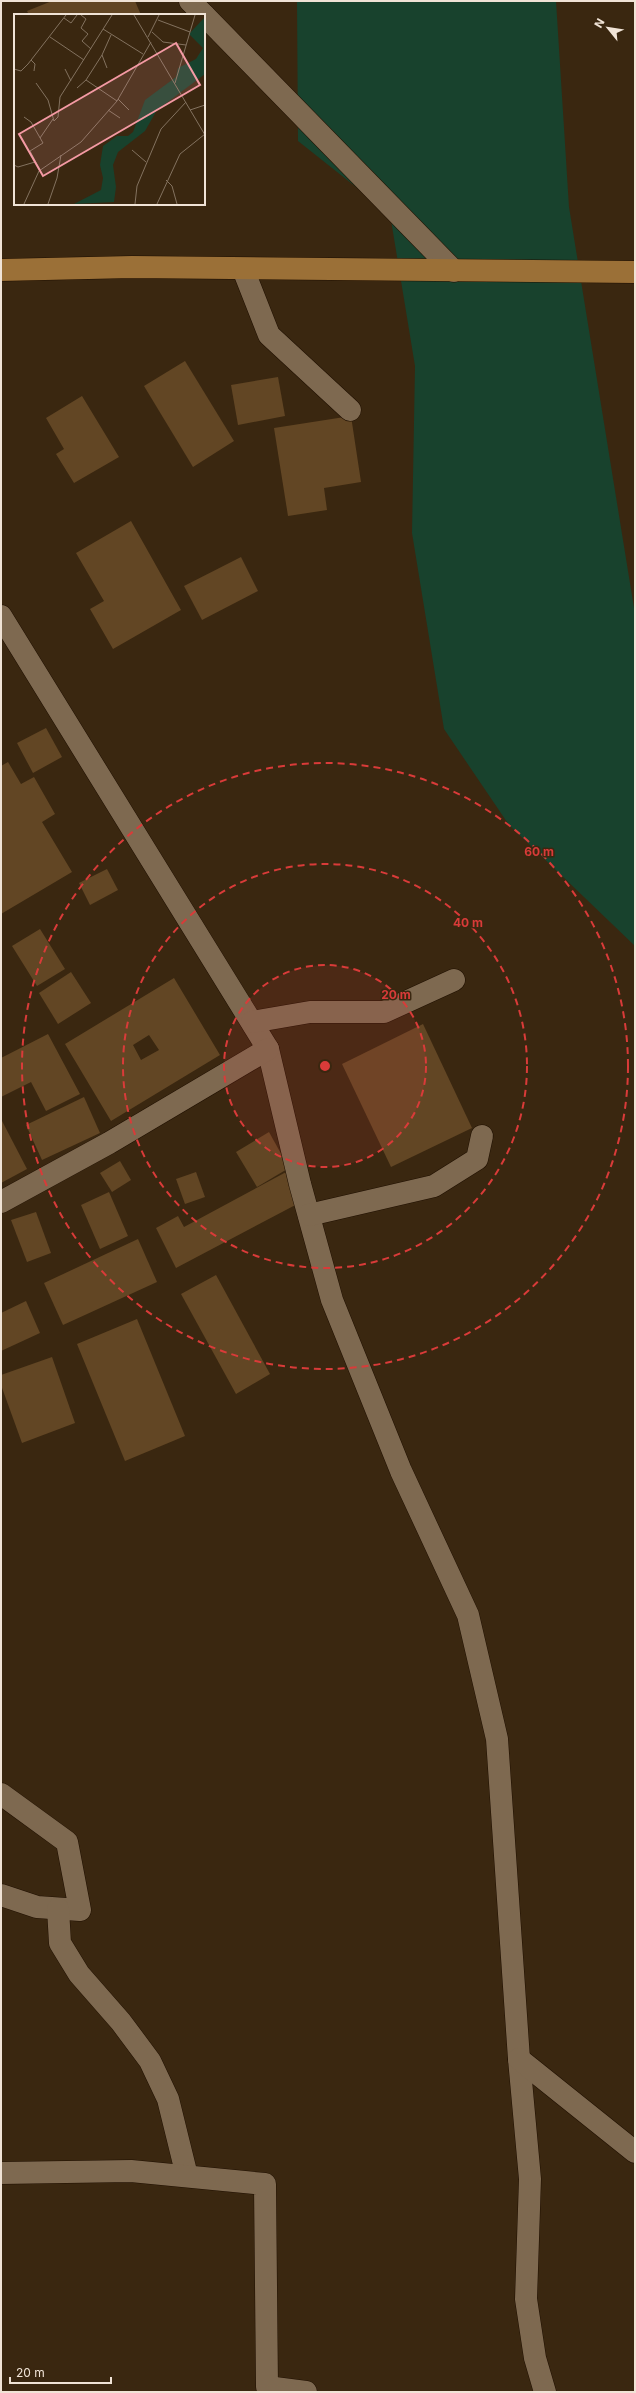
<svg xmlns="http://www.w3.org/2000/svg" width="636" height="2393" viewBox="0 0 636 2393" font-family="Inter,sans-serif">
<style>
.green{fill:#18422d}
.building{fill:#624624;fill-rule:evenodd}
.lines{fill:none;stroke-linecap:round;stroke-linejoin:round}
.minor-casing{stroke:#201000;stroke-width:23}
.major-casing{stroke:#201000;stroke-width:23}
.minor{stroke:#7e6950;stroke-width:22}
.major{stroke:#9b7037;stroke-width:22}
.ring{fill:none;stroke:#d93b39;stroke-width:2;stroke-dasharray:7 5}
.inset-road{fill:none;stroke:#83725f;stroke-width:1}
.view{fill:#f49aa4;fill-opacity:0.15;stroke:#f49aa4;stroke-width:2}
.inset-edge{fill:none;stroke:#f0e3d6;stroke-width:2}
.centre{fill:#d93b39;stroke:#3a2710;stroke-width:2}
.ring-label{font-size:12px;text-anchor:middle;font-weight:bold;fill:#d93b39;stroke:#3a2710;stroke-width:3;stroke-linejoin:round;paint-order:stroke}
</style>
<rect width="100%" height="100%" fill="#3a2710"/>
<path class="green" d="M 297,1 L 556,1 L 569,207 L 635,614 L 635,946 L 509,825 L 444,729 L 412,533 L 415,366 L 390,214 L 298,141 Z"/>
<g class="building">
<path d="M 52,1 L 135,1 L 141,15 L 29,15 L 27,11 Z"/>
<path d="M 185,361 L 234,441 L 193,467 L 144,386 Z"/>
<path d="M 278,377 L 285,416 L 238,425 L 231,385 Z"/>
<path d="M 82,396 L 119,457 L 74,483 L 56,454 L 64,449 L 46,418 Z"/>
<path d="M 351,416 L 361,482 L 324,488 L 327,510 L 288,516 L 274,428 Z"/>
<path d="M 131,521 L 181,610 L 113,649 L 90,609 L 104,601 L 76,553 Z"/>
<path d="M 241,557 L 258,591 L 202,620 L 184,586 Z"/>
<path d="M 46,728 L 62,757 L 33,773 L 17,743 Z"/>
<path d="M 8,762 L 21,784 L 34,777 L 55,814 L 42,822 L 72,872 L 1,914 L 1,766 Z"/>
<path d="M 107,869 L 118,890 L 90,905 L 79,883 Z"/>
<path d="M 40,929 L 65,969 L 37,986 L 12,946 Z"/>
<path d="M 71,972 L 91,1003 L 58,1024 L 39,993 Z"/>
<path d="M 174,978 L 220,1055 L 111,1121 L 65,1044 ZM 149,1035 L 159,1050 L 141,1060 L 133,1045 Z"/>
<path d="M 423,1024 L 472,1128 L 391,1167 L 342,1064 Z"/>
<path d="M 48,1034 L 80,1094 L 46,1111 L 31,1082 L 1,1097 L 1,1058 Z"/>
<path d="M 84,1097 L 100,1133 L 42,1160 L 26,1125 Z"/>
<path d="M 1,1119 L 27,1169 L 1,1183 Z"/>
<path d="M 269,1132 L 289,1168 L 257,1187 L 236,1152 Z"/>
<path d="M 120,1161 L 131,1180 L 112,1192 L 100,1173 Z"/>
<path d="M 288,1171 L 303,1201 L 176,1268 L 156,1228 L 178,1216 L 184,1227 Z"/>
<path d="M 196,1172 L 205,1197 L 185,1204 L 176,1179 Z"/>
<path d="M 109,1192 L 128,1236 L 100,1249 L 81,1205 Z"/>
<path d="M 36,1212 L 51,1253 L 27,1262 L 11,1220 Z"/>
<path d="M 138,1239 L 157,1282 L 63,1325 L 44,1283 Z"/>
<path d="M 216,1275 L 270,1374 L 236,1394 L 181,1294 Z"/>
<path d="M 26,1301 L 40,1333 L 1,1351 L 1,1313 Z"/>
<path d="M 137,1319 L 185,1436 L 125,1461 L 77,1344 Z"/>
<path d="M 52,1357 L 75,1423 L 22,1443 L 1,1385 L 1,1375 Z"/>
</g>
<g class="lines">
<defs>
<g id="minor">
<path d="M 190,1 L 204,15"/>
<path d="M 204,15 L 454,271"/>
<path d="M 243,269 L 269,335 L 350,410"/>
<path d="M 1,616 L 268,1049 L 300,1184 L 332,1300 L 401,1471 L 468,1615 L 497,1739 L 519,2059 L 530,2179 L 526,2299 L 535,2358 L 545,2392"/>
<path d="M 252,1022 L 310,1012 L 384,1012 L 454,980"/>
<path d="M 1,1202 L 109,1143 L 268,1049"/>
<path d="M 309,1215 L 434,1186 L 477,1159 L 482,1136"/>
<path d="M 1,1794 L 67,1842 L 80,1910 L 37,1907 L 1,1895"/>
<path d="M 58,1909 L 60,1943 L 79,1974 L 121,2022 L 150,2061 L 168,2099 L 187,2176"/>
<path d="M 519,2059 L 635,2152"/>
<path d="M 1,2173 L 131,2171 L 265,2184 L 267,2387 L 306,2392"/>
</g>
<path id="major" d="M 1,270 L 132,267 L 635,272"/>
</defs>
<use href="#minor" class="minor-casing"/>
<use href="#major" class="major-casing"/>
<use href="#minor" class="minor"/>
<use href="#major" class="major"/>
</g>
<circle cx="325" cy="1066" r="101" fill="#d93b39" fill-opacity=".12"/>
<g class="ring">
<circle cx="325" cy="1066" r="101"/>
<circle cx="325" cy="1066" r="202"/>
<circle cx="325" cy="1066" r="303"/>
</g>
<g transform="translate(14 14)">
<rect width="191" height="191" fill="#3a2710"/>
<path d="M 191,3 L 191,60 L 143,96 L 131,117 L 104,138 L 99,151 L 102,173 L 100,188 L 60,190 L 87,176 L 89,164 L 86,151 L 89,132 L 103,122 L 114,122 L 119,118 L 131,86 L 162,63 L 164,54 L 182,45 L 189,34 L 175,20 Z" fill="#18422d"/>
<path class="inset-road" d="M 67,1 L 72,5 L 67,14 L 74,20 L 68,27 L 77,35M 120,1 L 191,121M 50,4 L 57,9 L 63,1M 144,6 L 176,18M 89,15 L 129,40M 138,18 L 149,28 L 172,31M 36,23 L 70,46M 134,23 L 145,1M 88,41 L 93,54M 17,46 L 21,50 L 20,57M 0,55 L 7,57 L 14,50 L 52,1M 51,55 L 57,67M 72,66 L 103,87M 22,69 L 34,86 L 40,107 L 44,103 L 46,83 L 98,1M 161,69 L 181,1M 63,74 L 72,66 L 88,41 L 97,21M 104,85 L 115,96M 94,96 L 106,104M 176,96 L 191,91M 10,103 L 17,108 L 29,129 L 16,137 L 26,156M 26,124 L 39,105M 118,136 L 132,148M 0,151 L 4,153 L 21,148M 152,166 L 158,172 L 163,190M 10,190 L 25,157 L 67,128 L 103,87 L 137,28M 34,190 L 43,164 L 47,141M 121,190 L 123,172 L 147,115 L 172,88M 143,190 L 166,140 L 191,120"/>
<path class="view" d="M 162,29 L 186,71 L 29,162 L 5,120 Z"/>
<rect width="191" height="191" class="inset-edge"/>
</g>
<circle cx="325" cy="1066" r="6" class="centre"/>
<g class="ring-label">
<text x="539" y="856">60 m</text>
<text x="468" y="927">40 m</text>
<text x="396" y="999">20 m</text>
</g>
<rect width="636" height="2393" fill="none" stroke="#f0e3d6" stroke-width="4"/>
<g transform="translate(608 28) rotate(300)" stroke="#3a2710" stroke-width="3" paint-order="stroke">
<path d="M0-3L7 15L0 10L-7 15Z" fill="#f0e3d6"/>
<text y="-6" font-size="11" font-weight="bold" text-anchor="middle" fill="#f0e3d6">N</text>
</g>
<path d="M10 2377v6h101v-6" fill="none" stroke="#f0e3d6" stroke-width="2"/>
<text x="16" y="2377" font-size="12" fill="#f0e3d6" stroke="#3a2710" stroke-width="3" paint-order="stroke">20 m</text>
</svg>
